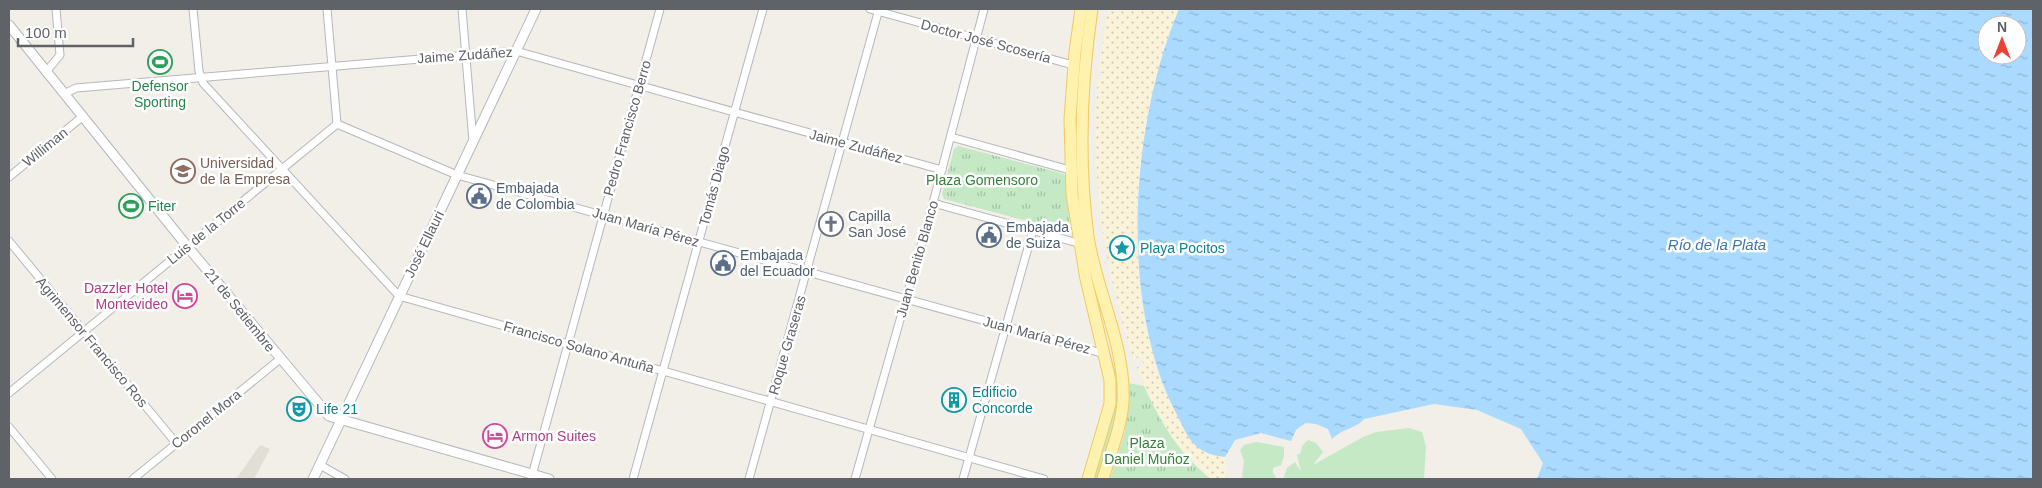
<svg xmlns="http://www.w3.org/2000/svg" width="2042" height="488" viewBox="0 0 2042 488" font-family="Helvetica,sans-serif">
<style>
.education{fill:#e1ded6}
.green{fill:#c5e8c5}
.sand{fill:url(#sand-dots)}
.park{fill:url(#park-tufts)}
.water{fill:url(#water-ripples);fill-rule:evenodd}
.lines{fill:none;stroke-linecap:round;stroke-linejoin:round}
.minor-casing{stroke:#b5b8bc;stroke-width:9}
.tertiary-casing{stroke:#b5b8bc;stroke-width:11}
.primary-casing{stroke:#f2c960;stroke-width:13}
.minor{stroke:#fff;stroke-width:7}
.tertiary{stroke:#fff;stroke-width:9}
.primary{stroke:#fff2af;stroke-width:11}
.labels{text-anchor:middle;stroke-width:5;stroke-linejoin:round;paint-order:stroke}
.street-label{font-size:14px;fill:#5f6368;stroke:#fff}
.leisure-label{font-size:14px;fill:#27864d;stroke:#fff}
.education-label{font-size:14px;fill:#785e54;stroke:#fff;text-anchor:start}
.park-label{font-size:14px;fill:#348238;stroke:#fff}
.service-label{font-size:14px;fill:#4e5e75;stroke:#fff;text-anchor:start}
.worship-label{font-size:14px;fill:#5b616d;stroke:#fff;text-anchor:start}
.culture-label{font-size:14px;fill:#0d838f;stroke:#fff;text-anchor:start}
.hotel-label{font-size:14px;fill:#b23c85;stroke:#fff;text-anchor:end}
.water-label{font-size:15px;font-style:italic;fill:#4174aa;stroke:#fff}
</style>
<defs>
<pattern id="sand-dots" width="8" height="8" patternUnits="userSpaceOnUse" patternTransform="scale(1.25)"><rect width="8" height="8" fill="#fbf3d9"/><path d="M2 2h.1M6 6h.1" fill="none" stroke="#cec8b4" stroke-width="1.8" stroke-linecap="round"/></pattern>
<pattern id="park-tufts" width="24" height="20" patternUnits="userSpaceOnUse" patternTransform="scale(1.25)"><rect width="24" height="20" fill="#c5e8c5"/><path d="M3 7l-1-3M5 7V3M7 7l1-3M15 17l-1-3M17 17v-4M19 17l1-3" fill="none" stroke="#a3c0a4"/></pattern>
<pattern id="water-ripples" width="26" height="14" patternUnits="userSpaceOnUse" patternTransform="scale(1.25)"><rect width="26" height="14" fill="#aadaff"/><path d="M2 4q2-2 4 0t4 0M15 11q2-2 4 0t4 0" fill="none" stroke="#8eb4d2"/></pattern>
</defs>
<rect width="100%" height="100%" fill="#f1efe8"/>
<path class="education" d="M 260,445 L 270,449 L 254,479 L 236,479 Z"/>
<g class="green">
<path d="M 1109,348 L 1117,377 L 1118,409 L 1099,479 L 1093,479 L 1115,384 Z"/>
<path d="M 1409,428 L 1422,432 L 1426,447 L 1424,479 L 1283,479 L 1287,468 L 1295,462 L 1301,472 L 1297,455 L 1301,453 L 1302,446 L 1308,440 L 1316,443 L 1323,452 L 1313,465 L 1363,437 L 1376,432 Z"/>
<path d="M 1256,442 L 1284,447 L 1284,456 L 1281,465 L 1273,468 L 1273,473 L 1277,479 L 1243,479 L 1242,477 L 1244,461 L 1240,450 L 1244,445 Z"/>
</g>
<path class="sand" d="M 1108,9 L 1179,9 C 1139,105 1123,247 1151,347 C 1155,359 1156,373 1162,384 C 1175,409 1196,432 1212,455 L 1225,457 L 1227,479 L 1211,479 L 1179,447 L 1153,406 L 1137,367 L 1145,367 L 1140,356 L 1134,360 C 1104,271 1090,174 1098,79 L 1102,79 L 1103,73 L 1099,72 Z"/>
<g class="park">
<path d="M 958,146 L 1064,174 L 1066,177 L 1070,230 L 1065,231 L 944,199 L 942,194 L 954,149 Z"/>
<path d="M 1128,383 L 1144,386 C 1160,422 1180,455 1211,479 L 1110,479 L 1125,431 Z"/>
</g>
<path class="water" d="M 1179,9 L 2033,9 L 2033,479 L 1537,479 L 1543,463 L 1521,429 L 1477,410 L 1434,404 L 1364,419 C 1354,430 1345,427 1332,439 L 1328,429 L 1316,424 L 1305,423 L 1296,430 L 1291,441 L 1261,433 L 1235,440 L 1225,457 C 1191,453 1188,436 1174,409 C 1119,297 1131,123 1179,9 ZM 1987,25 L 2017,25 L 2017,55 L 1987,55 Z"/>
<g class="lines">
<defs>
<g id="minor">
<path d="M 193,9 L 199,71 L 203,83 L 399,296 L 1044,479"/>
<path d="M 327,9 L 337,124"/>
<path d="M 462,9 L 473,142"/>
<path d="M 870,9 L 1073,65"/>
<path d="M 46,72 L 60,55 L 56,9"/>
<path d="M 64,94 L 76,88 L 516,51 L 942,170"/>
<path d="M 337,124 L 457,175 L 1105,354"/>
<path d="M 951,137 L 1070,170"/>
<path d="M 9,177 L 82,117"/>
<path d="M 933,203 L 1078,243"/>
<path d="M 9,241 L 176,443"/>
<path d="M 9,393 L 337,124"/>
<path d="M 9,427 L 52,479"/>
<path d="M 320,465 L 345,479"/>
<path d="M 133,479 L 280,359"/>
<path d="M 531,479 L 660,9"/>
<path d="M 633,479 L 763,9"/>
<path d="M 749,479 L 879,9"/>
<path d="M 855,479 L 933,203 L 984,9"/>
<path d="M 963,479 L 1033,230"/>
</g>
<g id="tertiary">
<path d="M 9,25 L 187,246 L 329,416 L 549,479"/>
<path d="M 313,479 L 536,9"/>
</g>
<g id="primary">
<path d="M 1081,9 L 1075,52 L 1070,119 L 1072,194 L 1086,279 L 1110,380 L 1110,404 L 1088,479"/>
<path d="M 1092,9 C 1081,84 1078,160 1088,236 C 1096,291 1126,346 1123,402 C 1121,428 1110,454 1103,479"/>
</g>
</defs>
<use href="#minor" class="minor-casing"/>
<use href="#tertiary" class="tertiary-casing"/>
<use href="#primary" class="primary-casing"/>
<use href="#minor" class="minor"/>
<use href="#tertiary" class="tertiary"/>
<use href="#primary" class="primary"/>
</g>
<defs>
<symbol id="stadium-ring" viewBox="-11 -11 22 22"><circle r="9.5" fill="#fff" stroke="#2e9e5b" stroke-width="1.5"/><path d="M0-5a6.5 5 0 1 0 0 10a6.5 5 0 1 0 0-10ZM-3.5-1.8h7v3.6h-7Z" fill="#2e9e5b"/></symbol>
<symbol id="university-ring" viewBox="-11 -11 22 22"><circle r="9.5" fill="#fff" stroke="#8d6e63" stroke-width="1.5"/><path d="M0-5L7-2L0 1L-7-2ZM-4 1L0 2.5L4 1V4Q0 6-4 4Z" fill="#8d6e63"/></symbol>
<symbol id="civic-ring" viewBox="-11 -11 22 22"><circle r="9.5" fill="#fff" stroke="#5c6f8a" stroke-width="1.5"/><path d="M-.6-6.5H3V-4.5H.6V-3L4-1V1h2V6H-6V1h2V-1L-.6-3ZM-1.2 2.5V6h2.4V2.5Z" fill="#5c6f8a"/></symbol>
<symbol id="church-ring" viewBox="-11 -11 22 22"><circle r="9.5" fill="#fff" stroke="#6b7280" stroke-width="1.5"/><path d="M-1.2-6h2.4v3.5h3.3v2.4h-3.3V6h-2.4V-.1h-3.3v-2.4h3.3Z" fill="#6b7280"/></symbol>
<symbol id="sight-ring" viewBox="-11 -11 22 22"><circle r="9.5" fill="#fff" stroke="#0f9aa8" stroke-width="1.5"/><path d="M0-6L1.8-2.2L6-1.7L2.9 1.2L3.7 5.4L0 3.3L-3.7 5.4L-2.9 1.2L-6-1.7L-1.8-2.2Z" fill="#0f9aa8"/></symbol>
<symbol id="hotel-ring" viewBox="-11 -11 22 22"><circle r="9.5" fill="#fff" stroke="#d1479c" stroke-width="1.5"/><path d="M-6-4.5h1.5V1H6V5H4.5V3h-9V5H-6ZM-4 0a1.8 1.8 0 1 1 3.6 0ZM.5 0V-2.5h3Q6-2.5 6 0Z" fill="#d1479c"/></symbol>
<symbol id="building-ring" viewBox="-11 -11 22 22"><circle r="9.5" fill="#fff" stroke="#0f9aa8" stroke-width="1.5"/><path d="M-4-6H4V6H1V3H-1V6H-4ZM-2.5-4.3h1.7v1.8h-1.7ZM.8-4.3h1.7v1.8H.8ZM-2.5-1h1.7V.8h-1.7ZM.8-1h1.7V.8H.8Z" fill="#0f9aa8"/></symbol>
<symbol id="theatre-ring" viewBox="-11 -11 22 22"><circle r="9.5" fill="#fff" stroke="#0f9aa8" stroke-width="1.5"/><path d="M-5-5.5Q0-4 5-5.5V0Q5 5 0 6Q-5 5-5 0ZM-3.3-2.5H-1v1.5H-3.3ZM1-2.5H3.3v1.5H1ZM-2.8 1Q0 5.5 2.8 1Z" fill="#0f9aa8"/></symbol>
</defs>
<g fill-rule="evenodd">
<use href="#stadium-ring" x="146" y="48" width="28" height="28"/>
<use href="#university-ring" x="169" y="157" width="28" height="28"/>
<use href="#civic-ring" x="465" y="182" width="28" height="28"/>
<use href="#stadium-ring" x="117" y="192" width="28" height="28"/>
<use href="#church-ring" x="817" y="210" width="28" height="28"/>
<use href="#civic-ring" x="975" y="221" width="28" height="28"/>
<use href="#sight-ring" x="1108" y="234" width="28" height="28"/>
<use href="#civic-ring" x="709" y="249" width="28" height="28"/>
<use href="#hotel-ring" x="171" y="282" width="28" height="28"/>
<use href="#building-ring" x="940" y="386" width="28" height="28"/>
<use href="#theatre-ring" x="285" y="395" width="28" height="28"/>
<use href="#hotel-ring" x="481" y="422" width="28" height="28"/>
</g>
<g class="labels">
<g class="street-label">
<text transform="translate(986 41) rotate(15)" y="5">Doctor José Scosería</text>
<text transform="translate(465 55) rotate(-4)" y="5">Jaime Zudáñez</text>
<text transform="translate(627 128) rotate(-74)" y="5">Pedro Francisco Berro</text>
<text transform="translate(856 146) rotate(15)" y="5">Jaime Zudáñez</text>
<text transform="translate(45 147) rotate(-39)" y="5">Williman</text>
<text transform="translate(714 186) rotate(-75)" y="5">Tomás Diago</text>
<text transform="translate(646 227) rotate(16)" y="5">Juan María Pérez</text>
<text transform="translate(206 231) rotate(-39)" y="5">Luis de la Torre</text>
<text transform="translate(424 244) rotate(-64)" y="5">José Ellauri</text>
<text transform="translate(917 259) rotate(-74)" y="5">Juan Benito Blanco</text>
<text transform="translate(240 310) rotate(51)" y="5">21 de Setiembre</text>
<text transform="translate(1037 335) rotate(15)" y="5">Juan María Pérez</text>
<text transform="translate(92 342) rotate(50)" y="5">Agrimensor Francisco Ros</text>
<text transform="translate(787 345) rotate(-74)" y="5">Roque Graseras</text>
<text transform="translate(579 347) rotate(16)" y="5">Francisco Solano Antuña</text>
<text transform="translate(206 419) rotate(-39)" y="5">Coronel Mora</text>
</g>
<g class="leisure-label">
<text x="160" y="91">Defensor<tspan x="160" dy="16">Sporting</tspan></text>
<text x="148" y="211" text-anchor="start">Fiter</text>
</g>
<g class="education-label">
<text x="200" y="168">Universidad<tspan x="200" dy="16">de la Empresa</tspan></text>
</g>
<g class="park-label">
<text x="982" y="185">Plaza Gomensoro</text>
<text x="1147" y="448">Plaza<tspan x="1147" dy="16">Daniel Muñoz</tspan></text>
</g>
<g class="service-label">
<text x="496" y="193">Embajada<tspan x="496" dy="16">de Colombia</tspan></text>
<text x="1006" y="232">Embajada<tspan x="1006" dy="16">de Suiza</tspan></text>
<text x="740" y="260">Embajada<tspan x="740" dy="16">del Ecuador</tspan></text>
</g>
<g class="worship-label">
<text x="848" y="221">Capilla<tspan x="848" dy="16">San José</tspan></text>
</g>
<g class="culture-label">
<text x="1140" y="253">Playa Pocitos</text>
<text x="972" y="397">Edificio<tspan x="972" dy="16">Concorde</tspan></text>
<text x="316" y="414">Life 21</text>
</g>
<g class="hotel-label">
<text x="168" y="293">Dazzler Hotel<tspan x="168" dy="16">Montevideo</tspan></text>
<text x="512" y="441" text-anchor="start">Armon Suites</text>
</g>
<g class="water-label">
<text x="1717" y="250">Río de la Plata</text>
</g>
</g>
<rect width="2042" height="488" fill="none" stroke="#5f6368" stroke-width="20"/>
<g transform="translate(2002 40)"><circle r="24" fill="#ffffff" stroke="#bfc1c3"/>
<path d="M0-4L9 19L0 12L-9 19Z" fill="#ea4335"/>
<text y="-8" font-size="14" font-weight="bold" text-anchor="middle" fill="#5f6368">N</text>
</g>
<path d="M18 38v8h115v-8" fill="none" stroke="#5f6368" stroke-width="2.5"/>
<text x="25" y="38" font-size="15" fill="#5f6368" stroke="#ffffff" stroke-width="4" paint-order="stroke">100 m</text>
</svg>
